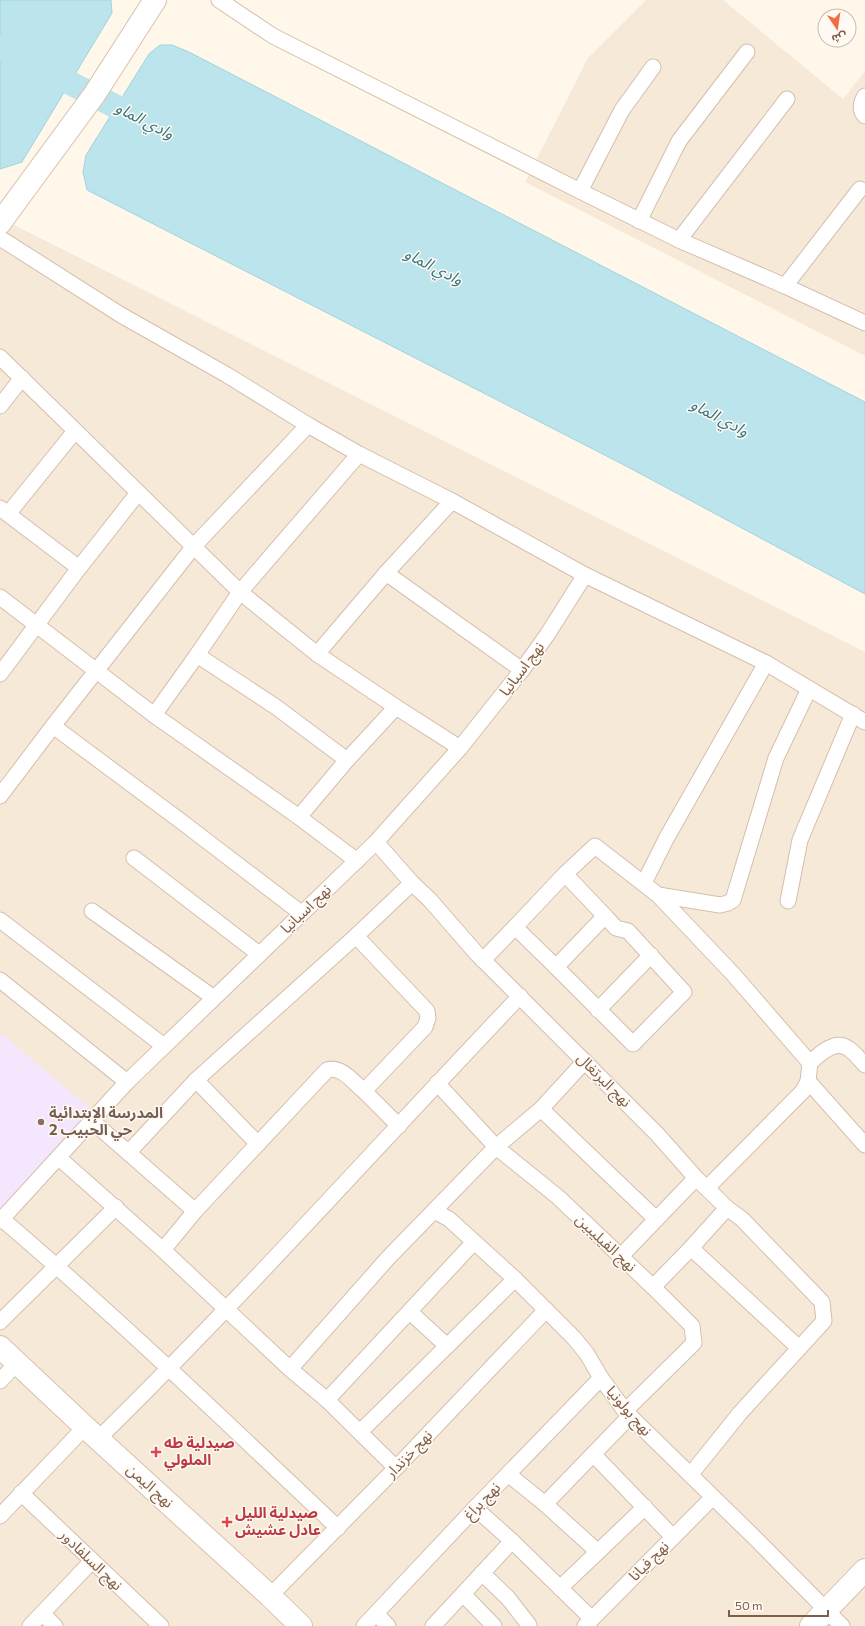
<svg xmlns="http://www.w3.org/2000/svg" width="865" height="1626" viewBox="0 0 865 1626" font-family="Commissioner,'Noto Sans Arabic',sans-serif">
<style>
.residential{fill:#f7e9d8}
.education{fill:#f4e6fc}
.water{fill:#bbe4ec;stroke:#a0d4df}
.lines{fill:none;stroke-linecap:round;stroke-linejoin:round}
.river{stroke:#bbe4ec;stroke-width:24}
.street-casing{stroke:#d4bfad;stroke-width:17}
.secondary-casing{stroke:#d9c1ad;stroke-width:24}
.street{stroke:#fff;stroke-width:15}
.secondary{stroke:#fff;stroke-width:22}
.education-dot{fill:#8d6e63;stroke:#fffaf3;stroke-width:1.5}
.health-dot{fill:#e0444e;stroke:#fffaf3;stroke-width:1.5}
.labels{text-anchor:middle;stroke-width:3;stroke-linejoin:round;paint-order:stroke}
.street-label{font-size:15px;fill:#7e5d49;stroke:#fffaf3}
.education-label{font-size:15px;font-weight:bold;fill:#785e54;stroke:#fffaf3;text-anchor:start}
.health-label{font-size:15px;font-weight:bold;fill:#be3a42;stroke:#fffaf3;text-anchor:start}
.water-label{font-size:16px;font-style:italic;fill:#3a7784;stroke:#fffaf3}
</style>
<rect width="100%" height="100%" fill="#fff7ea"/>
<g class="residential">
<path d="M 646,0 L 723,0 L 843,99 L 865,71 L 865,356 L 525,182 L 588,58 Z"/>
<path d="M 0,218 L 865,652 L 865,1626 L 0,1626 Z"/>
</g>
<path class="education" d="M 2,1034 L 93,1111 L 71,1135 L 65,1134 L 61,1138 L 61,1144 L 0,1210 L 0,1036 Z"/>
<g class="water">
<path d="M 0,0 L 111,0 L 112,13 L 22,162 L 0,169 Z"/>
<path d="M 160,45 L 172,45 L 189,52 L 865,402 L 865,594 L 626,466 L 87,190 L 83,172 L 86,155 L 149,54 Z"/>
</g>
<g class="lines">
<path class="river" d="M 0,47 L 146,122"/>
<defs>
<g id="street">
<path d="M 219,0 L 273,36 L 580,191 L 679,240 L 785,286 L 865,323"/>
<path d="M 865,96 C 861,102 859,110 865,116"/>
<path d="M 580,191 L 622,110 L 653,67"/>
<path d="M 639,221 L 679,141 L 747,52"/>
<path d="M 0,238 L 121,315 L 227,375 L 308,425 L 359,454 L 452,501 L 585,575 L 766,663 L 865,722"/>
<path d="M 679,240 L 787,99"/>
<path d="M 785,286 L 860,189"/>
<path d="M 0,357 L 240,592 L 317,654 L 396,707 L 460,748"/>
<path d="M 0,406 L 22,378"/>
<path d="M 0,508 L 79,568"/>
<path d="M 8,514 L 75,431"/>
<path d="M 386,573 L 522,670"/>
<path d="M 0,597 L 154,715 L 299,817 L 357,861"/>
<path d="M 317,654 L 386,573 L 452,501"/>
<path d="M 197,655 L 276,707 L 347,760"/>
<path d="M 0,674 L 79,568 L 138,493"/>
<path d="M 154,715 L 197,655 L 240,592 L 359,454"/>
<path d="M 53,726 L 182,822 L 301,913"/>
<path d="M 0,796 L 53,726 L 194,546 L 308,425"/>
<path d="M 299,817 L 347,760 L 396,707"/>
<path d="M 376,842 L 412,883 L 430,900 L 477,954 L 657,1134 L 696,1178 L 727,1208 L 742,1219 L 822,1302 L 824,1321 L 740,1413 L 691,1474"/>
<path d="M 134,858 L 259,954"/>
<path d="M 565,874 L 515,927 L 556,967 L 605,916 L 565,874 L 595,846 L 658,895 L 733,974 L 810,1063 L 808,1081 L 803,1091 L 707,1188"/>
<path d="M 644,883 L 666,839 L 766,663"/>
<path d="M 658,895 L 720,905 L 728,903 L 733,900 L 776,758 L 809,689"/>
<path d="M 788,901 L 800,840 L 853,714"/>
<path d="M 92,911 L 214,998"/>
<path d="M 0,920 L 164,1046"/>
<path d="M 483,960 L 515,927"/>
<path d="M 556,967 L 633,1044 L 684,992 L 628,931 L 616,928 L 605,916"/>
<path d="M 0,980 L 127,1082"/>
<path d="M 598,1010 L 651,955"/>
<path d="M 810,1063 C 819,1054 836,1038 849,1049 C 855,1053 860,1060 865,1065"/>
<path d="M 196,1080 L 258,1144"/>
<path d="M 808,1081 L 865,1145"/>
<path d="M 437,1083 L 496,1147 L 558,1197 L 653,1287 L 692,1326 L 694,1343 L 625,1411"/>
<path d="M 541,1109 L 656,1219"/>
<path d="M 92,1121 L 195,1211"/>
<path d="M 399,1126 L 364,1091 L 425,1027 L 428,1018 L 427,1011 L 356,936 L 412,883"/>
<path d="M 129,1152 L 196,1080 L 356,936"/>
<path d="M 59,1158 L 163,1250 L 290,1369 L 327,1400 L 396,1468"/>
<path d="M 435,1212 L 440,1214 L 449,1219 L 515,1279 L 574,1338 L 587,1354 L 601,1378 L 625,1411 L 758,1541 L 842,1626"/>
<path d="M 2,1219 C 118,1318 227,1423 338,1528"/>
<path d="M 0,1221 L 127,1082 L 376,842 L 460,748 L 522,670 L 547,635 L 585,575"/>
<path d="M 691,1248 L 799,1348"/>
<path d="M 163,1250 L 195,1211 L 327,1070 C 341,1065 354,1083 364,1091"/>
<path d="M 621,1256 L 696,1178"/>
<path d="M 653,1287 L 691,1248 L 727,1208"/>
<path d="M 410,1312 L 447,1346"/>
<path d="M 0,1322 L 116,1207"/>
<path d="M 290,1369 L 388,1258 L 496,1147 L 541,1109 L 585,1061"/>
<path d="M 0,1381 L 17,1363"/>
<path d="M 327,1400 L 474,1242"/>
<path d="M 360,1432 L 515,1279"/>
<path d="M 98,1439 C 244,1296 379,1144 520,996"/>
<path d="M 594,1455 L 673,1537"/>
<path d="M 508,1474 L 545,1504 L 630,1416"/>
<path d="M 21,1493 L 161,1626"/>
<path d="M 545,1504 L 598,1552"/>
<path d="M 475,1508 L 512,1541 L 592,1619"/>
<path d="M 0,1516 L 85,1427"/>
<path d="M 482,1573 L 508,1598 L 529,1625"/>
<path d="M 560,1588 L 645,1507"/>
<path d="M 463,1594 L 494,1626"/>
<path d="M 270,1596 L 396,1468 L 546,1310"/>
<path d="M 376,1613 L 388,1626"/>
<path d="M 43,1614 L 55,1626"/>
<path d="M 30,1626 L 92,1561"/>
<path d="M 364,1626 L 475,1508 L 601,1378"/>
<path d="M 433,1626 L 512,1541"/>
<path d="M 585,1626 L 713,1497"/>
</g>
<g id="secondary">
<path d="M 0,223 L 94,95 L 155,0"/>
<path d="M 0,1347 L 85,1427 L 270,1596 L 301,1626"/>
<path d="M 811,1626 L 865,1570"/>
</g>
</defs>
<use href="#street" class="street-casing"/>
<use href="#secondary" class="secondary-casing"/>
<use href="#street" class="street"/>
<use href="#secondary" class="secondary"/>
</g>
<circle class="education-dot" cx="41" cy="1122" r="4"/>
<g class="health-dot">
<path d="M154 1446h4v4h4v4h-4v4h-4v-4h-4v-4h4z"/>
<path d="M225 1516h4v4h4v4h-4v4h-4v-4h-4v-4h4z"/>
</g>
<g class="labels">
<g class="street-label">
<text transform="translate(522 669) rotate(-53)" y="5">نهج اسبانيا</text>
<text transform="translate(306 909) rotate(-44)" y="5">نهج اسبانيا</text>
<text transform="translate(604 1080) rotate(45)" y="5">نهج البرتغال</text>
<text transform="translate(606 1243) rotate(43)" y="5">نهج الفيليبين</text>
<text transform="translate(629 1411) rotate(49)" y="5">نهج بولونيا</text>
<text transform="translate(409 1454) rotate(-46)" y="5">نهج خزندار</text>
<text transform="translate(150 1486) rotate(42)" y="5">نهج اليمن</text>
<text transform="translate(482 1501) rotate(-46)" y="5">نهج براغ</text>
<text transform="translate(91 1560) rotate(44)" y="5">نهج السلفادور</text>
<text transform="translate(649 1561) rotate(-45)" y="5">نهج فيانا</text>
</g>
<g class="education-label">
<text x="49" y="1118">المدرسة الإبتدائية<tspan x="49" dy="17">حي الحبيب 2</tspan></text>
</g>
<g class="health-label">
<text x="164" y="1448">صيدلية طه<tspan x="164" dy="17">الملولي</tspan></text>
<text x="235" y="1518">صيدلية الليل<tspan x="235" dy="17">عادل عشيش</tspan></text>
</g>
<g class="water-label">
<text transform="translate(145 120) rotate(27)" y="6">وادي الماو</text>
<text transform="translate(434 266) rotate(27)" y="6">وادي الماو</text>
<text transform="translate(720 417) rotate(28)" y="6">وادي الماو</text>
</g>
</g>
<g transform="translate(837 28) rotate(167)"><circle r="19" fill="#fffaf3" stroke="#cbbbaf"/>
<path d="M0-3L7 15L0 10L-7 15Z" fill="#f56d43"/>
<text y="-6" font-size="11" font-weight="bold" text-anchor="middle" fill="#7e5d49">ش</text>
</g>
<path d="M729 1610v6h99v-6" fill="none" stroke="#7e5d49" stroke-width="2"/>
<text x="735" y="1610" font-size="12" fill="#7e5d49" stroke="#fffaf3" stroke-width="3" paint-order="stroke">50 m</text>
</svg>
